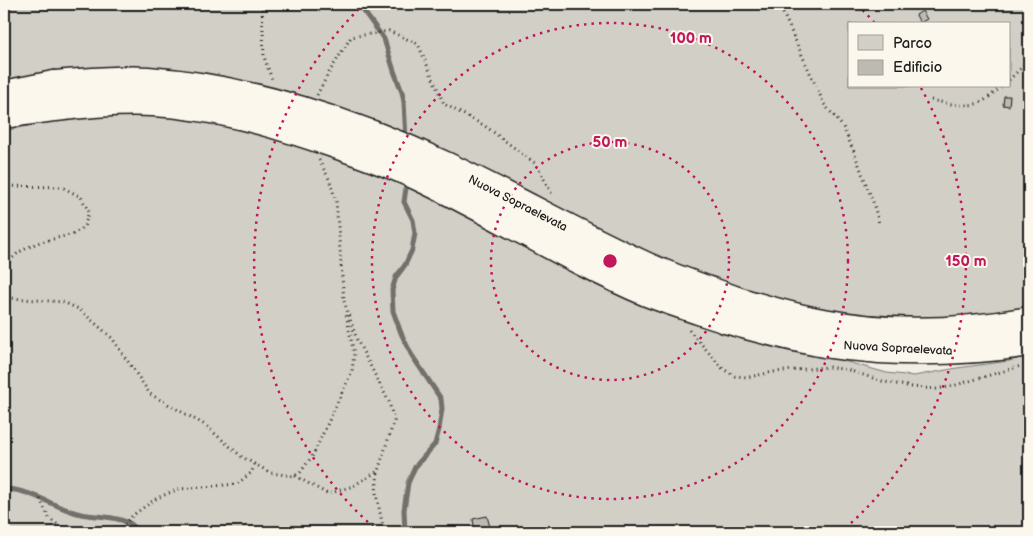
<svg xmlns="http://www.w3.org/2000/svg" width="1033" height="536" viewBox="0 0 1033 536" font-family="'Balsamiq Sans',sans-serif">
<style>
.green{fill:#d2cfc6;stroke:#777671;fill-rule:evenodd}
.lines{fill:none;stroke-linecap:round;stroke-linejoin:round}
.stream{stroke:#716f6b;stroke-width:5}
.building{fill:#bdbab1;stroke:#1c1c1c}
.trunk-casing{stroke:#1c1c1c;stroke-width:31}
.path{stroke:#1c1c1c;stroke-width:3;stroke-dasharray:1 4;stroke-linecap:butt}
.trunk{stroke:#fbf7ec;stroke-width:28}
.trunk-bridge-casing{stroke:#1c1c1c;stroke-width:31;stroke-linecap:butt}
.trunk-bridge{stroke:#fbf7ec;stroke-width:28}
.ring{fill:none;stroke:#c2185b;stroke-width:2.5;stroke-dasharray:2.5 5}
.labels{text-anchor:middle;stroke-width:4;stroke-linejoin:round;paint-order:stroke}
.street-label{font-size:12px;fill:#1c1c1c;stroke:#fbf7ec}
.centre{fill:#c2185b;stroke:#fbf7ec;stroke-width:2.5}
.ring-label{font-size:15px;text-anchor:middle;font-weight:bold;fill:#c2185b;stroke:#fbf7ec;stroke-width:4;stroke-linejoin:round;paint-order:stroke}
</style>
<rect width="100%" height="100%" fill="#f2eee4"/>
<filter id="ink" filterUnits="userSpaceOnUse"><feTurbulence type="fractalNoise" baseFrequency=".02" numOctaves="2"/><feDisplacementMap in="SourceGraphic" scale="10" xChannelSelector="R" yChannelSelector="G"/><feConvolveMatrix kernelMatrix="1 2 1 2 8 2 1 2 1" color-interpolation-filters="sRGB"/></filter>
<g filter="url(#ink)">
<path class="green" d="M 4,4 L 1029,4 L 1029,308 L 963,317 L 907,319 L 843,313 L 784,301 L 739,288 L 720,333 L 771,346 L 829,357 L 887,373 L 914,376 L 957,368 L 1009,361 L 1029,356 L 1029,532 L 4,532 L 4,131 L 55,120 L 4,81 ZM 849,24 L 1009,24 L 1009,86 L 849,86 Z"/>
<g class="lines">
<g class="stream">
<path d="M 360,4 L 365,13 L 384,39 L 394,71 L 402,92 L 404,102 L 406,140"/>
<path d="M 4,489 C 32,489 54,508 81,514 C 97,517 116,516 131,524 C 134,526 136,529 139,532"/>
<path d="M 405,532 L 404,510 L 408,483 L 415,467 L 435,444 L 439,429 L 442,409 L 441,399 L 411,354 L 401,333 L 393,311 L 392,290 L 396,277 L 405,265 L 412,250 L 415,233 L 413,220 L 404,202 L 407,181"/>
</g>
</g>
<g class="building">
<path d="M 922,11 L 927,19 L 920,23 L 916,15 Z"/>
<path d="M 1004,96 L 1010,96 L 1009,106 L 1003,105 Z"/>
<path d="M 487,516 L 490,527 L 486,529 L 486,532 L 471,532 L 470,528 L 474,526 L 473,519 Z"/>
</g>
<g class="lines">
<defs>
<g id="trunk">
<path d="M 4,95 L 54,85"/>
<path d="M 4,114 L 55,107"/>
<path d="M 734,300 C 763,309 793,318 823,323 C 890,336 963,333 1029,321"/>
<path d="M 726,319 C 757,328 788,336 819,342 C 839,346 860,347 880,349 C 932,352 978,350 1029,342"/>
</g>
</defs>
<use href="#trunk" class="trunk-casing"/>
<g class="path">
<path d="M 262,4 L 264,57 L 273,82"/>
<path d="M 779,4 L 824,104 L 843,127 L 854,152 L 873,202 L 879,223"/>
<path d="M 1009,80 L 1023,66 L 1029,53"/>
<path d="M 317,95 L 327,76 L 351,37 L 389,31 L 418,44 L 444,104 L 485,126 L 536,164 L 553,196"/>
<path d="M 931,100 C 946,103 963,108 979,103 C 987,100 995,92 1002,86"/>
<path d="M 319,160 L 329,179 L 336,201 L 344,301 L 357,340 L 389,402 L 394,421 L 378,471 L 376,493 L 384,532"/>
<path d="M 4,186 L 62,187 L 81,197 L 89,212 L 84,227 L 73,234 L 37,243 L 19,252 L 4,266"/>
<path d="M 4,294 L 10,298 L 63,302 L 79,309 L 112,338 L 150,394 L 205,425 L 242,457 L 271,473 L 294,476 L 300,473 L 313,455 L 352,371 L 354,354 L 346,314"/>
<path d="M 689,330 L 723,369 L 735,376 L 749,377 L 773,372 L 828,367 L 848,370 L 885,382 L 912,387 L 936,389 L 949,387 L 1021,366"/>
<path d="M 295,476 L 328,494 L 353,486 L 378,471"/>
<path d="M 40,499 L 49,518 L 67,532"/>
<path d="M 118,532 L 133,515 L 157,498 L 179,489 L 237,484 L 252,472 L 254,464"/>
</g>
<use href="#trunk" class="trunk"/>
<defs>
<g id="trunk-bridge">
<path d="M 54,85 C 85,83 117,79 148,81 C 247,88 356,124 445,166 C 513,198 577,235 645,266 C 674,279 704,289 734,300"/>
<path d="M 55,107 C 88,103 120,100 153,102 C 215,105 275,123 333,143 C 362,153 391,163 418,176 C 495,212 568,258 647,292 C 673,302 699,310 726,319"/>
</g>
</defs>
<use href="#trunk-bridge" class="trunk-bridge-casing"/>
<use href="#trunk-bridge" class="trunk-bridge"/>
</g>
</g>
<g class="ring">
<circle cx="610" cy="261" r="119"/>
<circle cx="610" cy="261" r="238"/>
<path d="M379 532A356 356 0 0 1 363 5M857 5A356 356 0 0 1 875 23M921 88A356 356 0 0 1 841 532"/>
</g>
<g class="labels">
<g class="street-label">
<text transform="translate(518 203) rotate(27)" y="4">Nuova Sopraelevata</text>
<text transform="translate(898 348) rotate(3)" y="4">Nuova Sopraelevata</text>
</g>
</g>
<circle cx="610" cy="261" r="8" class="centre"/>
<g class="ring-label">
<text x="691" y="43">100 m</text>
<text x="610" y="147">50 m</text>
<text x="966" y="266">150 m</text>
</g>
<rect width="1033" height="536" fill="none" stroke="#fbf7ec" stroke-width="20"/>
<rect x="10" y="10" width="1013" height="516" fill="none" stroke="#1c1c1c" stroke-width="2" filter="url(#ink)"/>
<rect x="848" y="22" width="162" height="65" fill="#fbf7ec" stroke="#a29f99"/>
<rect x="858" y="35" width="25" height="15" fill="#d2cfc6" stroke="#a29f99"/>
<text x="893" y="48" font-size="15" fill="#1c1c1c">Parco</text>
<rect x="858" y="60" width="25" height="15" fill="#bdbab1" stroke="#a29f99"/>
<text x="893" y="72" font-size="15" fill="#1c1c1c">Edificio</text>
</svg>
